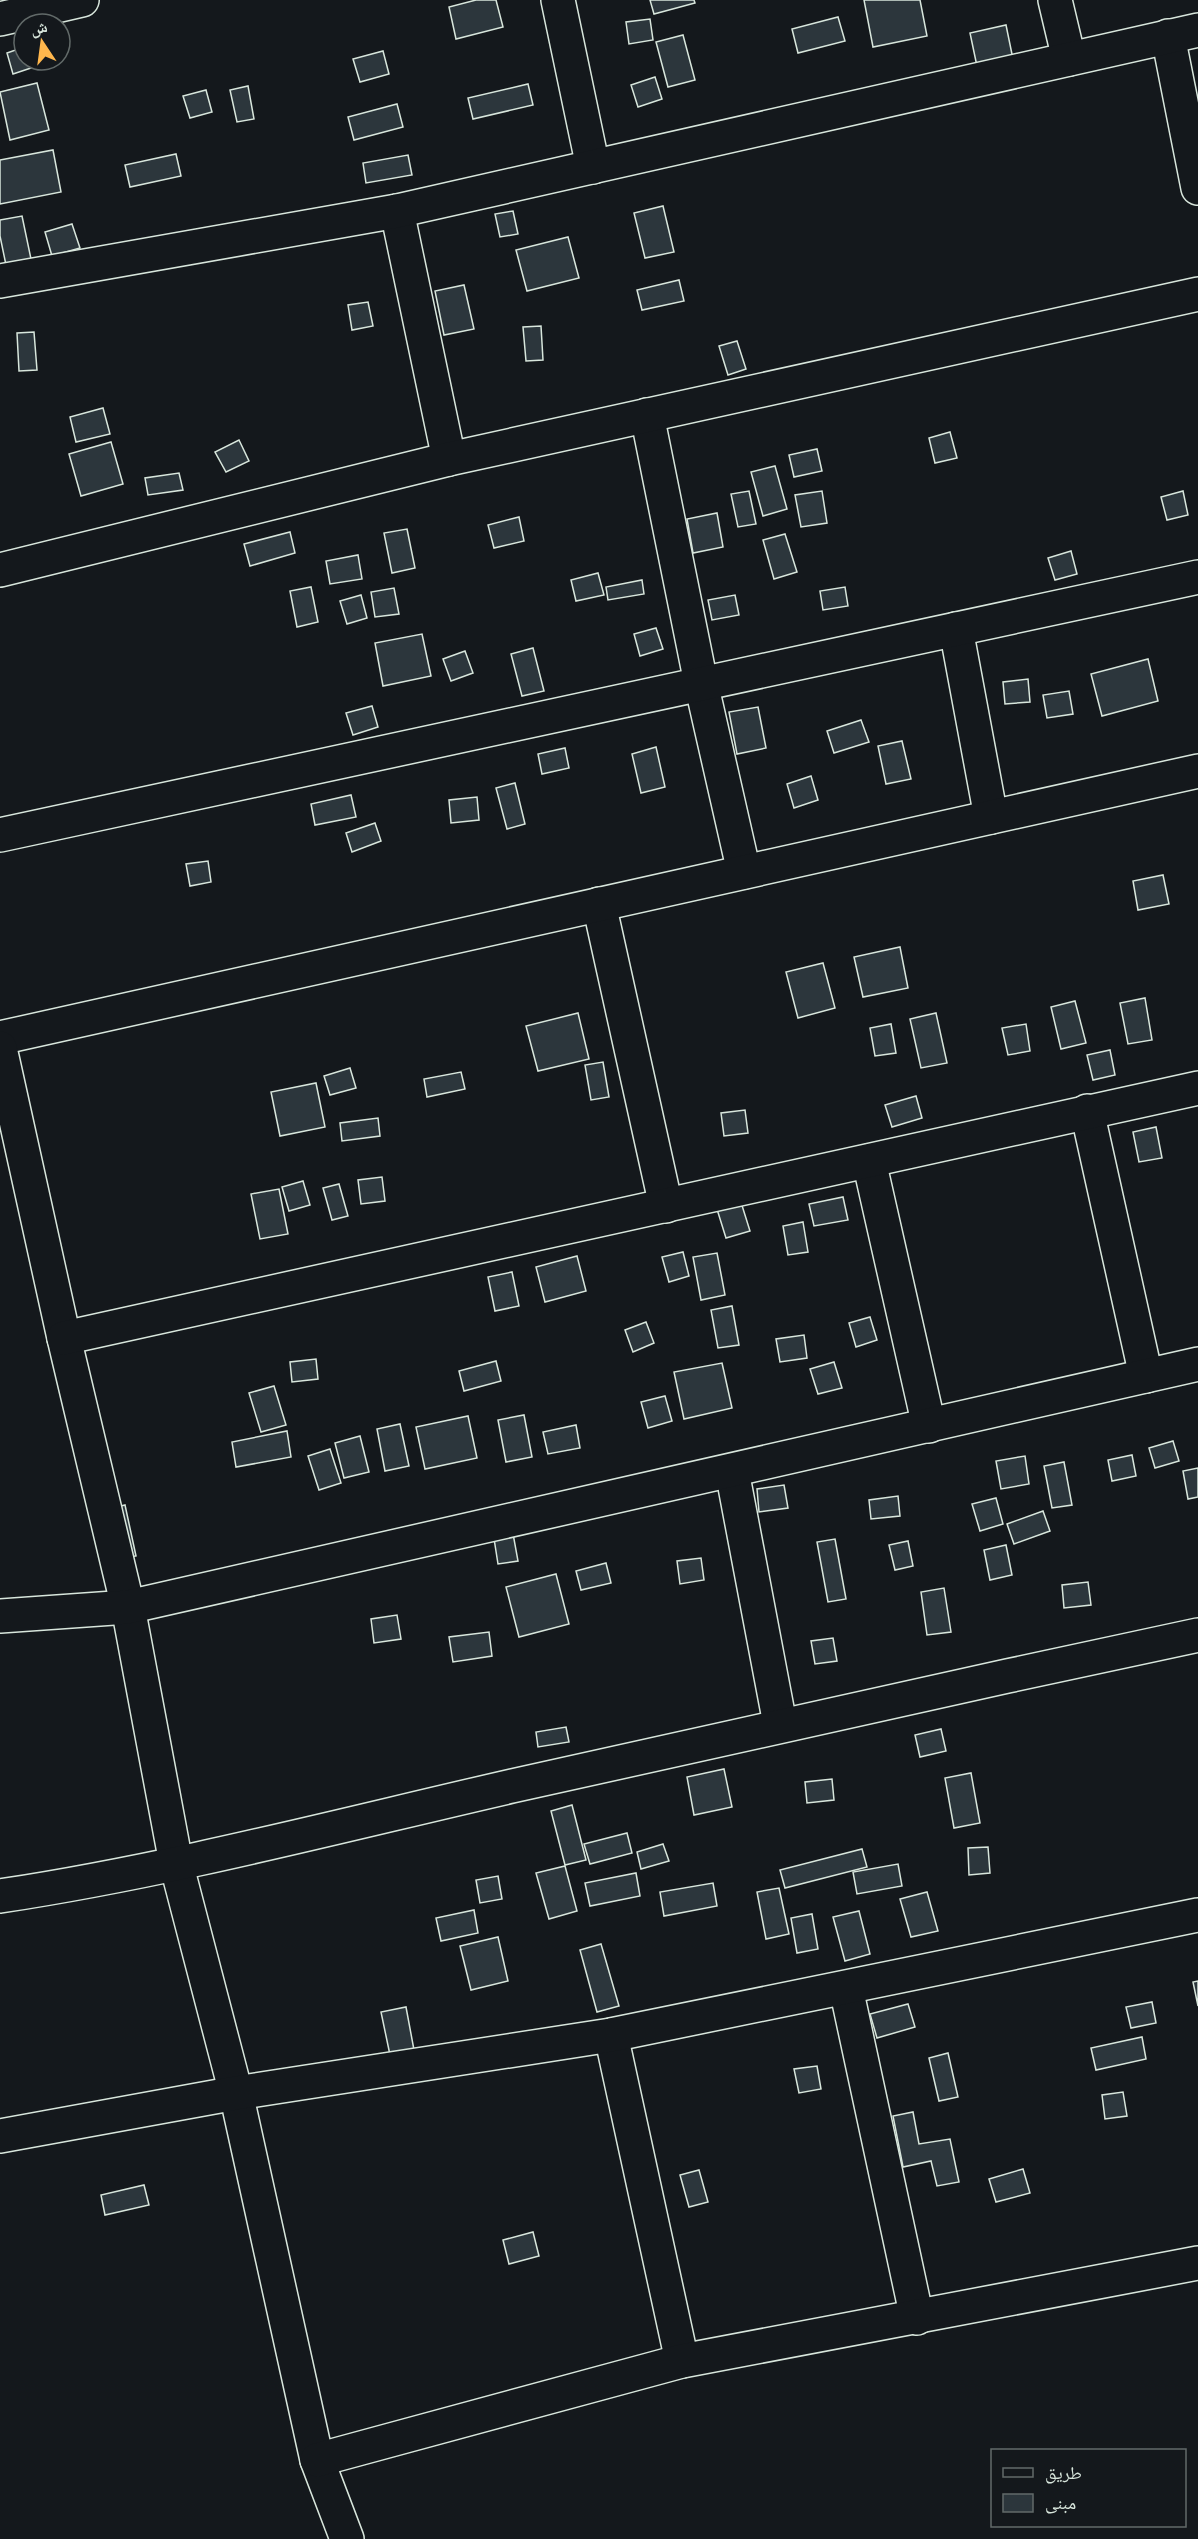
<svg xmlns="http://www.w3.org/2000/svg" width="1198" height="2539" viewBox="0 0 1198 2539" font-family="Spectral,'Noto Naskh Arabic',serif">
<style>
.building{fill:#2c363c;stroke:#d8e6dc;stroke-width:1.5}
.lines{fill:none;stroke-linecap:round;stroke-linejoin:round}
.minor-casing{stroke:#d8e6dc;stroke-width:36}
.minor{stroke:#14181c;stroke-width:33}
</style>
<rect width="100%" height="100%" fill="#14181c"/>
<g class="building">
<path d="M 476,0 L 496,0 L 503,27 L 456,39 L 449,7 Z"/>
<path d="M 650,0 L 694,0 L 695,3 L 654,14 Z"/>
<path d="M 864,0 L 920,0 L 927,36 L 873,47 Z"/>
<path d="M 838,17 L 845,41 L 798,53 L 792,29 Z"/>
<path d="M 650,19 L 653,40 L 629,44 L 626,22 Z"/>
<path d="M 1006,25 L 1014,64 L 978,71 L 970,33 Z"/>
<path d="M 683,35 L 695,80 L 668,87 L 656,42 Z"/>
<path d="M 24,47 L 24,60 L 32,60 L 34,67 L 13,74 L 7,53 Z"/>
<path d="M 383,51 L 389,74 L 360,82 L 353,59 Z"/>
<path d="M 655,77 L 662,99 L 638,107 L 631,85 Z"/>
<path d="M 37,83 L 49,130 L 10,140 L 0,92 Z"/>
<path d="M 528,84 L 533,105 L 473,119 L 468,98 Z"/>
<path d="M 248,86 L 254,119 L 237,122 L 230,90 Z"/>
<path d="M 206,90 L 212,112 L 190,118 L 183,96 Z"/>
<path d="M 397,104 L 403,127 L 354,140 L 348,117 Z"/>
<path d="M 53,150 L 61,192 L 0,204 L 0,160 Z"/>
<path d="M 176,154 L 181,176 L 130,187 L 125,165 Z"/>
<path d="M 408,155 L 412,175 L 366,183 L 363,163 Z"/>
<path d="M 663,206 L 674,252 L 645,258 L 634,213 Z"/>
<path d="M 513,211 L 518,234 L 500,237 L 495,214 Z"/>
<path d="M 22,216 L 31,259 L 6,265 L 0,236 L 0,220 Z"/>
<path d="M 72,224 L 80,248 L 52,256 L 45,232 Z"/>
<path d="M 568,237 L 579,278 L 527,291 L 516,250 Z"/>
<path d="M 679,280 L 684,301 L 642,310 L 637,290 Z"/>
<path d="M 464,285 L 474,329 L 444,335 L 435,291 Z"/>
<path d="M 368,302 L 373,326 L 352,330 L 348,305 Z"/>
<path d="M 541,326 L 543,360 L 526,361 L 523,327 Z"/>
<path d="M 34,332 L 37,370 L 19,371 L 17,333 Z"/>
<path d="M 737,341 L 746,369 L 728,375 L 719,346 Z"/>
<path d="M 103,408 L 110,434 L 76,442 L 70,417 Z"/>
<path d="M 950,432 L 957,458 L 935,463 L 929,438 Z"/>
<path d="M 239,440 L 249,461 L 226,472 L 215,452 Z"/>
<path d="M 111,442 L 123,484 L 81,496 L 69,454 Z"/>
<path d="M 817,449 L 822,471 L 794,477 L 789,455 Z"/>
<path d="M 775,466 L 787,509 L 763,516 L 751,472 Z"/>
<path d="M 179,473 L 183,490 L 148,495 L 145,478 Z"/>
<path d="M 749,491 L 756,524 L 738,527 L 731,494 Z"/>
<path d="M 822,491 L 827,523 L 801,527 L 795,495 Z"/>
<path d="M 1183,491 L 1188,515 L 1167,520 L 1161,497 Z"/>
<path d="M 717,513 L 723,547 L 693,553 L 687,519 Z"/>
<path d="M 519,517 L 524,541 L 494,548 L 488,525 Z"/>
<path d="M 407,529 L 415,568 L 392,573 L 384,533 Z"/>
<path d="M 290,532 L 295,553 L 250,566 L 244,544 Z"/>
<path d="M 785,534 L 797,572 L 774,579 L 763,540 Z"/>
<path d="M 1071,551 L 1077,574 L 1055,580 L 1048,558 Z"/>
<path d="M 358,555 L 362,579 L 330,584 L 326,561 Z"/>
<path d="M 598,573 L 604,595 L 576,601 L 571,580 Z"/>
<path d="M 642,580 L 644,594 L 608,600 L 606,587 Z"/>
<path d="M 311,587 L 318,622 L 297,627 L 290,591 Z"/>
<path d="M 845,587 L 848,606 L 823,610 L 820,591 Z"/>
<path d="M 394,588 L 399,614 L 375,617 L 371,592 Z"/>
<path d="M 361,595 L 367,618 L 347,624 L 340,601 Z"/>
<path d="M 735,595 L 739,615 L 712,620 L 708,600 Z"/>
<path d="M 656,628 L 663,649 L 640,656 L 634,634 Z"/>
<path d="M 422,634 L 431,676 L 383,686 L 375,643 Z"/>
<path d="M 533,648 L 544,691 L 522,696 L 511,654 Z"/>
<path d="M 465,651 L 473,673 L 451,681 L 443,659 Z"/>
<path d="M 1148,659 L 1158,701 L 1102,716 L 1091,674 Z"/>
<path d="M 1028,679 L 1030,702 L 1005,704 L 1003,682 Z"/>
<path d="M 1069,691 L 1073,714 L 1047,718 L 1043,695 Z"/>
<path d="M 372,706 L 378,727 L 353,735 L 346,713 Z"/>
<path d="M 758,707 L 766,748 L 737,754 L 729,712 Z"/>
<path d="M 861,720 L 869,742 L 834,753 L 827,731 Z"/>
<path d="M 902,741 L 911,779 L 886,784 L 878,746 Z"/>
<path d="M 656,747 L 665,787 L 641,793 L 632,754 Z"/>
<path d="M 565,748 L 569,768 L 542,774 L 538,754 Z"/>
<path d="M 811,776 L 818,800 L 794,808 L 787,784 Z"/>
<path d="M 515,783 L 525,824 L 507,829 L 496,788 Z"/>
<path d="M 351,795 L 356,817 L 315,825 L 311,804 Z"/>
<path d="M 477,797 L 479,820 L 451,823 L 449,800 Z"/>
<path d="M 375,823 L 381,841 L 352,852 L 346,833 Z"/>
<path d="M 208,861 L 211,882 L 190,886 L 186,864 Z"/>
<path d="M 1163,875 L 1169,904 L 1138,910 L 1133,881 Z"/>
<path d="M 900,947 L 908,988 L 863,997 L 854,957 Z"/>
<path d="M 823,963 L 835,1008 L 798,1018 L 786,972 Z"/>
<path d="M 1145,998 L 1152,1040 L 1128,1044 L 1120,1003 Z"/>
<path d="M 1075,1001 L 1086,1043 L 1061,1049 L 1051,1007 Z"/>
<path d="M 578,1013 L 589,1059 L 538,1071 L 526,1026 Z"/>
<path d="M 936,1013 L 947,1063 L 921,1068 L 910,1019 Z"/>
<path d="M 891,1024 L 896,1053 L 875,1056 L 870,1028 Z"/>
<path d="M 1026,1024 L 1030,1051 L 1008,1055 L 1002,1028 Z"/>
<path d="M 1110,1050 L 1115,1075 L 1093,1080 L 1087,1055 Z"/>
<path d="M 603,1062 L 609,1097 L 591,1100 L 585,1065 Z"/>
<path d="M 350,1068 L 356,1088 L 330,1095 L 324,1076 Z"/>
<path d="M 461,1072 L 465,1089 L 427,1097 L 424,1079 Z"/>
<path d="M 316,1083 L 325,1127 L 280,1136 L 271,1092 Z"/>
<path d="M 916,1096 L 922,1118 L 892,1127 L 885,1105 Z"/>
<path d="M 745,1110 L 748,1133 L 724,1136 L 721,1113 Z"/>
<path d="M 378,1118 L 380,1136 L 342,1141 L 340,1123 Z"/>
<path d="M 1156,1127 L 1162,1158 L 1139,1162 L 1133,1132 Z"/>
<path d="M 382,1177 L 385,1201 L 361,1204 L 358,1180 Z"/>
<path d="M 303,1181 L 310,1205 L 289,1211 L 282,1187 Z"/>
<path d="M 339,1184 L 348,1216 L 332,1220 L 323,1188 Z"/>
<path d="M 279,1189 L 288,1234 L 260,1239 L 251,1194 Z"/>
<path d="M 843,1197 L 848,1220 L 814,1226 L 809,1204 Z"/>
<path d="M 740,1199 L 750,1231 L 726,1238 L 716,1206 Z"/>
<path d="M 803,1222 L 808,1252 L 788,1255 L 783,1226 Z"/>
<path d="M 683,1252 L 689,1276 L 669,1282 L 662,1257 Z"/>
<path d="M 717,1253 L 725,1295 L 701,1300 L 693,1257 Z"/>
<path d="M 577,1256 L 586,1291 L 545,1302 L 536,1267 Z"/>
<path d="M 512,1272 L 519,1306 L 495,1311 L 488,1277 Z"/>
<path d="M 732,1306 L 739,1345 L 718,1348 L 711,1310 Z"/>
<path d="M 870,1317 L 877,1340 L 856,1347 L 849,1323 Z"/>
<path d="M 646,1322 L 654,1343 L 633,1352 L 625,1330 Z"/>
<path d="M 804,1335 L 807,1358 L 780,1362 L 776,1339 Z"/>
<path d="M 316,1359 L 318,1379 L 292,1382 L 290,1362 Z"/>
<path d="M 496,1361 L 501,1381 L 464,1391 L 459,1371 Z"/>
<path d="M 834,1362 L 842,1388 L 818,1394 L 810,1369 Z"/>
<path d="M 722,1363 L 732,1408 L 684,1419 L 674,1372 Z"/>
<path d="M 274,1386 L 286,1425 L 261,1432 L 249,1393 Z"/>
<path d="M 665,1396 L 672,1421 L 648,1428 L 641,1402 Z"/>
<path d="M 524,1415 L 532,1457 L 506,1462 L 498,1420 Z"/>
<path d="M 468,1416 L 477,1458 L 425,1469 L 416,1427 Z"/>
<path d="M 400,1424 L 409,1466 L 385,1471 L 377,1429 Z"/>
<path d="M 576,1425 L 580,1448 L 548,1454 L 543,1432 Z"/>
<path d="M 287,1431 L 291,1457 L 236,1467 L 232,1442 Z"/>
<path d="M 360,1436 L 369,1472 L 344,1478 L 335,1443 Z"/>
<path d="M 1173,1441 L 1179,1461 L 1155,1468 L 1149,1448 Z"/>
<path d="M 330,1449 L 341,1483 L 319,1490 L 308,1456 Z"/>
<path d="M 1132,1455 L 1136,1476 L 1112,1481 L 1108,1460 Z"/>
<path d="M 1025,1456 L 1029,1484 L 1001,1489 L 996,1461 Z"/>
<path d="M 1064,1462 L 1072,1505 L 1052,1508 L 1044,1466 Z"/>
<path d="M 1198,1468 L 1198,1497 L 1188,1499 L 1183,1471 Z"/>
<path d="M 784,1485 L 788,1508 L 759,1512 L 757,1489 Z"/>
<path d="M 898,1496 L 900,1516 L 871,1519 L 869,1500 Z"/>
<path d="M 996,1498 L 1003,1524 L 980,1531 L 972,1504 Z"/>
<path d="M 125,1505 L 136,1556 L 119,1559 L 109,1509 Z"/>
<path d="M 1043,1511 L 1050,1531 L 1014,1544 L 1007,1524 Z"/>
<path d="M 512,1528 L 518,1561 L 498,1564 L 493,1532 Z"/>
<path d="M 835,1539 L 846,1599 L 828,1602 L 817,1542 Z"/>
<path d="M 908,1541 L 913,1566 L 895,1570 L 889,1545 Z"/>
<path d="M 1006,1545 L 1012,1575 L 990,1580 L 984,1550 Z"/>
<path d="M 701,1558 L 704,1580 L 680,1584 L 677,1561 Z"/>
<path d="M 606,1563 L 611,1583 L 581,1590 L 576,1571 Z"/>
<path d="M 556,1574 L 569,1624 L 519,1637 L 506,1587 Z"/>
<path d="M 1088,1582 L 1091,1605 L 1064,1608 L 1062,1585 Z"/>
<path d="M 944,1588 L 951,1632 L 927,1635 L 921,1592 Z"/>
<path d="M 397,1615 L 401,1639 L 374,1643 L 371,1619 Z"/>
<path d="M 489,1632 L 492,1656 L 453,1662 L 449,1637 Z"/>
<path d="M 833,1638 L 837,1661 L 815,1664 L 811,1641 Z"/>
<path d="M 566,1727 L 569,1742 L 538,1747 L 536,1732 Z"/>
<path d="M 941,1729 L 946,1751 L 920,1757 L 915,1735 Z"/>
<path d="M 724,1769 L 732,1807 L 694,1815 L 687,1777 Z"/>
<path d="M 971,1773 L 980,1823 L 954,1828 L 945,1778 Z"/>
<path d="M 832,1779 L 834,1800 L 807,1803 L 805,1782 Z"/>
<path d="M 572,1805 L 586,1860 L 565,1865 L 551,1811 Z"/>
<path d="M 627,1833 L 632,1853 L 590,1864 L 584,1844 Z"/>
<path d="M 663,1844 L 669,1861 L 641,1869 L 637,1852 Z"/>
<path d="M 988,1847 L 990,1873 L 969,1875 L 968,1848 Z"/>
<path d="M 862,1849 L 867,1867 L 785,1888 L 780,1870 Z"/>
<path d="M 898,1864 L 902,1886 L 857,1894 L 853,1872 Z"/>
<path d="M 565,1866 L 577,1911 L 549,1919 L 536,1873 Z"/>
<path d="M 636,1873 L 640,1896 L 590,1906 L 585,1883 Z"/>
<path d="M 498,1876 L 502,1899 L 480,1903 L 476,1880 Z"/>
<path d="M 713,1883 L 717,1906 L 664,1916 L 660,1892 Z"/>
<path d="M 779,1888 L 789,1934 L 766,1939 L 757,1892 Z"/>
<path d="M 927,1892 L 938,1931 L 911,1937 L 900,1899 Z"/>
<path d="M 474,1910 L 478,1933 L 441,1941 L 436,1918 Z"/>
<path d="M 859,1911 L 870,1954 L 845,1961 L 833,1917 Z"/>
<path d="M 812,1914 L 818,1949 L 797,1953 L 791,1918 Z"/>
<path d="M 498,1937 L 508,1981 L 471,1990 L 460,1946 Z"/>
<path d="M 601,1944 L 619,2006 L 597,2012 L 580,1950 Z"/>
<path d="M 1198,1981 L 1198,2006 L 1193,1982 Z"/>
<path d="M 1152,2002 L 1156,2023 L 1131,2028 L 1126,2007 Z"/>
<path d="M 908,2004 L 915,2027 L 877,2038 L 870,2014 Z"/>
<path d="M 406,2007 L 414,2050 L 390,2055 L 381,2012 Z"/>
<path d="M 1142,2037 L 1146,2059 L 1096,2070 L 1091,2048 Z"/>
<path d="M 948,2053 L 958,2097 L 939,2101 L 929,2058 Z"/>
<path d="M 817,2066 L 821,2089 L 799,2093 L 794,2069 Z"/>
<path d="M 1123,2092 L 1127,2116 L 1105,2119 L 1102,2095 Z"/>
<path d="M 913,2112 L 919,2144 L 950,2139 L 959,2182 L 937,2186 L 931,2161 L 903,2167 L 893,2116 Z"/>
<path d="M 1023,2169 L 1030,2193 L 996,2202 L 989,2179 Z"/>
<path d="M 699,2170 L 708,2202 L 689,2207 L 680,2175 Z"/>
<path d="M 144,2185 L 149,2205 L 105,2215 L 101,2195 Z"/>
<path d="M 533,2232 L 539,2256 L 509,2264 L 503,2240 Z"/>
</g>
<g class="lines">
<defs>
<g id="minor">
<path d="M 558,0 L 593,167"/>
<path d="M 1055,0 L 1069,59"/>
<path d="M 0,19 L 82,0"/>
<path d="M 1168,36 L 1198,188"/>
<path d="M 397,211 L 449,459"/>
<path d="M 0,281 L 397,211 L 1198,30"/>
<path d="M 647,415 L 701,683 L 744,872"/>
<path d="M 0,570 L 449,459 L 1198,294"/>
<path d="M 956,629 L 991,817"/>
<path d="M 0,835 L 1198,577"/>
<path d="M 599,904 L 666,1206"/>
<path d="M 0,1038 L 1198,771"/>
<path d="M 0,1048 L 64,1338 L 128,1607 L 176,1863 L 236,2093 L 317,2460 L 347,2539"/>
<path d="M 1087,1111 L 1146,1376"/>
<path d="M 869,1161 L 929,1426"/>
<path d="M 64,1338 L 1198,1088"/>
<path d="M 732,1471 L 780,1724"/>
<path d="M 0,1616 L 128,1607 L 1198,1364"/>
<path d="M 0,1896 C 172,1870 342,1825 512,1786 C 740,1734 969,1684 1198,1635"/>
<path d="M 846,1988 L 917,2318"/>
<path d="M 611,2035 L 682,2361"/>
<path d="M 0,2136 L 236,2093 L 611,2035 L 1198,1915"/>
<path d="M 317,2460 L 682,2361 L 1198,2263"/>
</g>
</defs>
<use href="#minor" class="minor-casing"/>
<use href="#minor" class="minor"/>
</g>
<rect x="991" y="2449" width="195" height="78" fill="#14181c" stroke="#626a69" stroke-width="1.5"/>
<rect x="1003" y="2468" width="30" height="9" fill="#14181c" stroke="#626a69" stroke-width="1.5"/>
<text x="1045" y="2479" font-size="18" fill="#d8e6dc">طريق</text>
<rect x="1003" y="2494" width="30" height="18" fill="#2c363c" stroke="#626a69" stroke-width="1.5"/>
<text x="1045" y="2509" font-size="18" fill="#d8e6dc">مبنى</text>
<g transform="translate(42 42) rotate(347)"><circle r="28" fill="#14181c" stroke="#626a69" stroke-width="1.5"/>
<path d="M0-4.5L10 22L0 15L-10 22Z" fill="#ffb74d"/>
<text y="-9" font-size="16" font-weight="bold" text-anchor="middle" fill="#d8e6dc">ش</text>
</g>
</svg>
